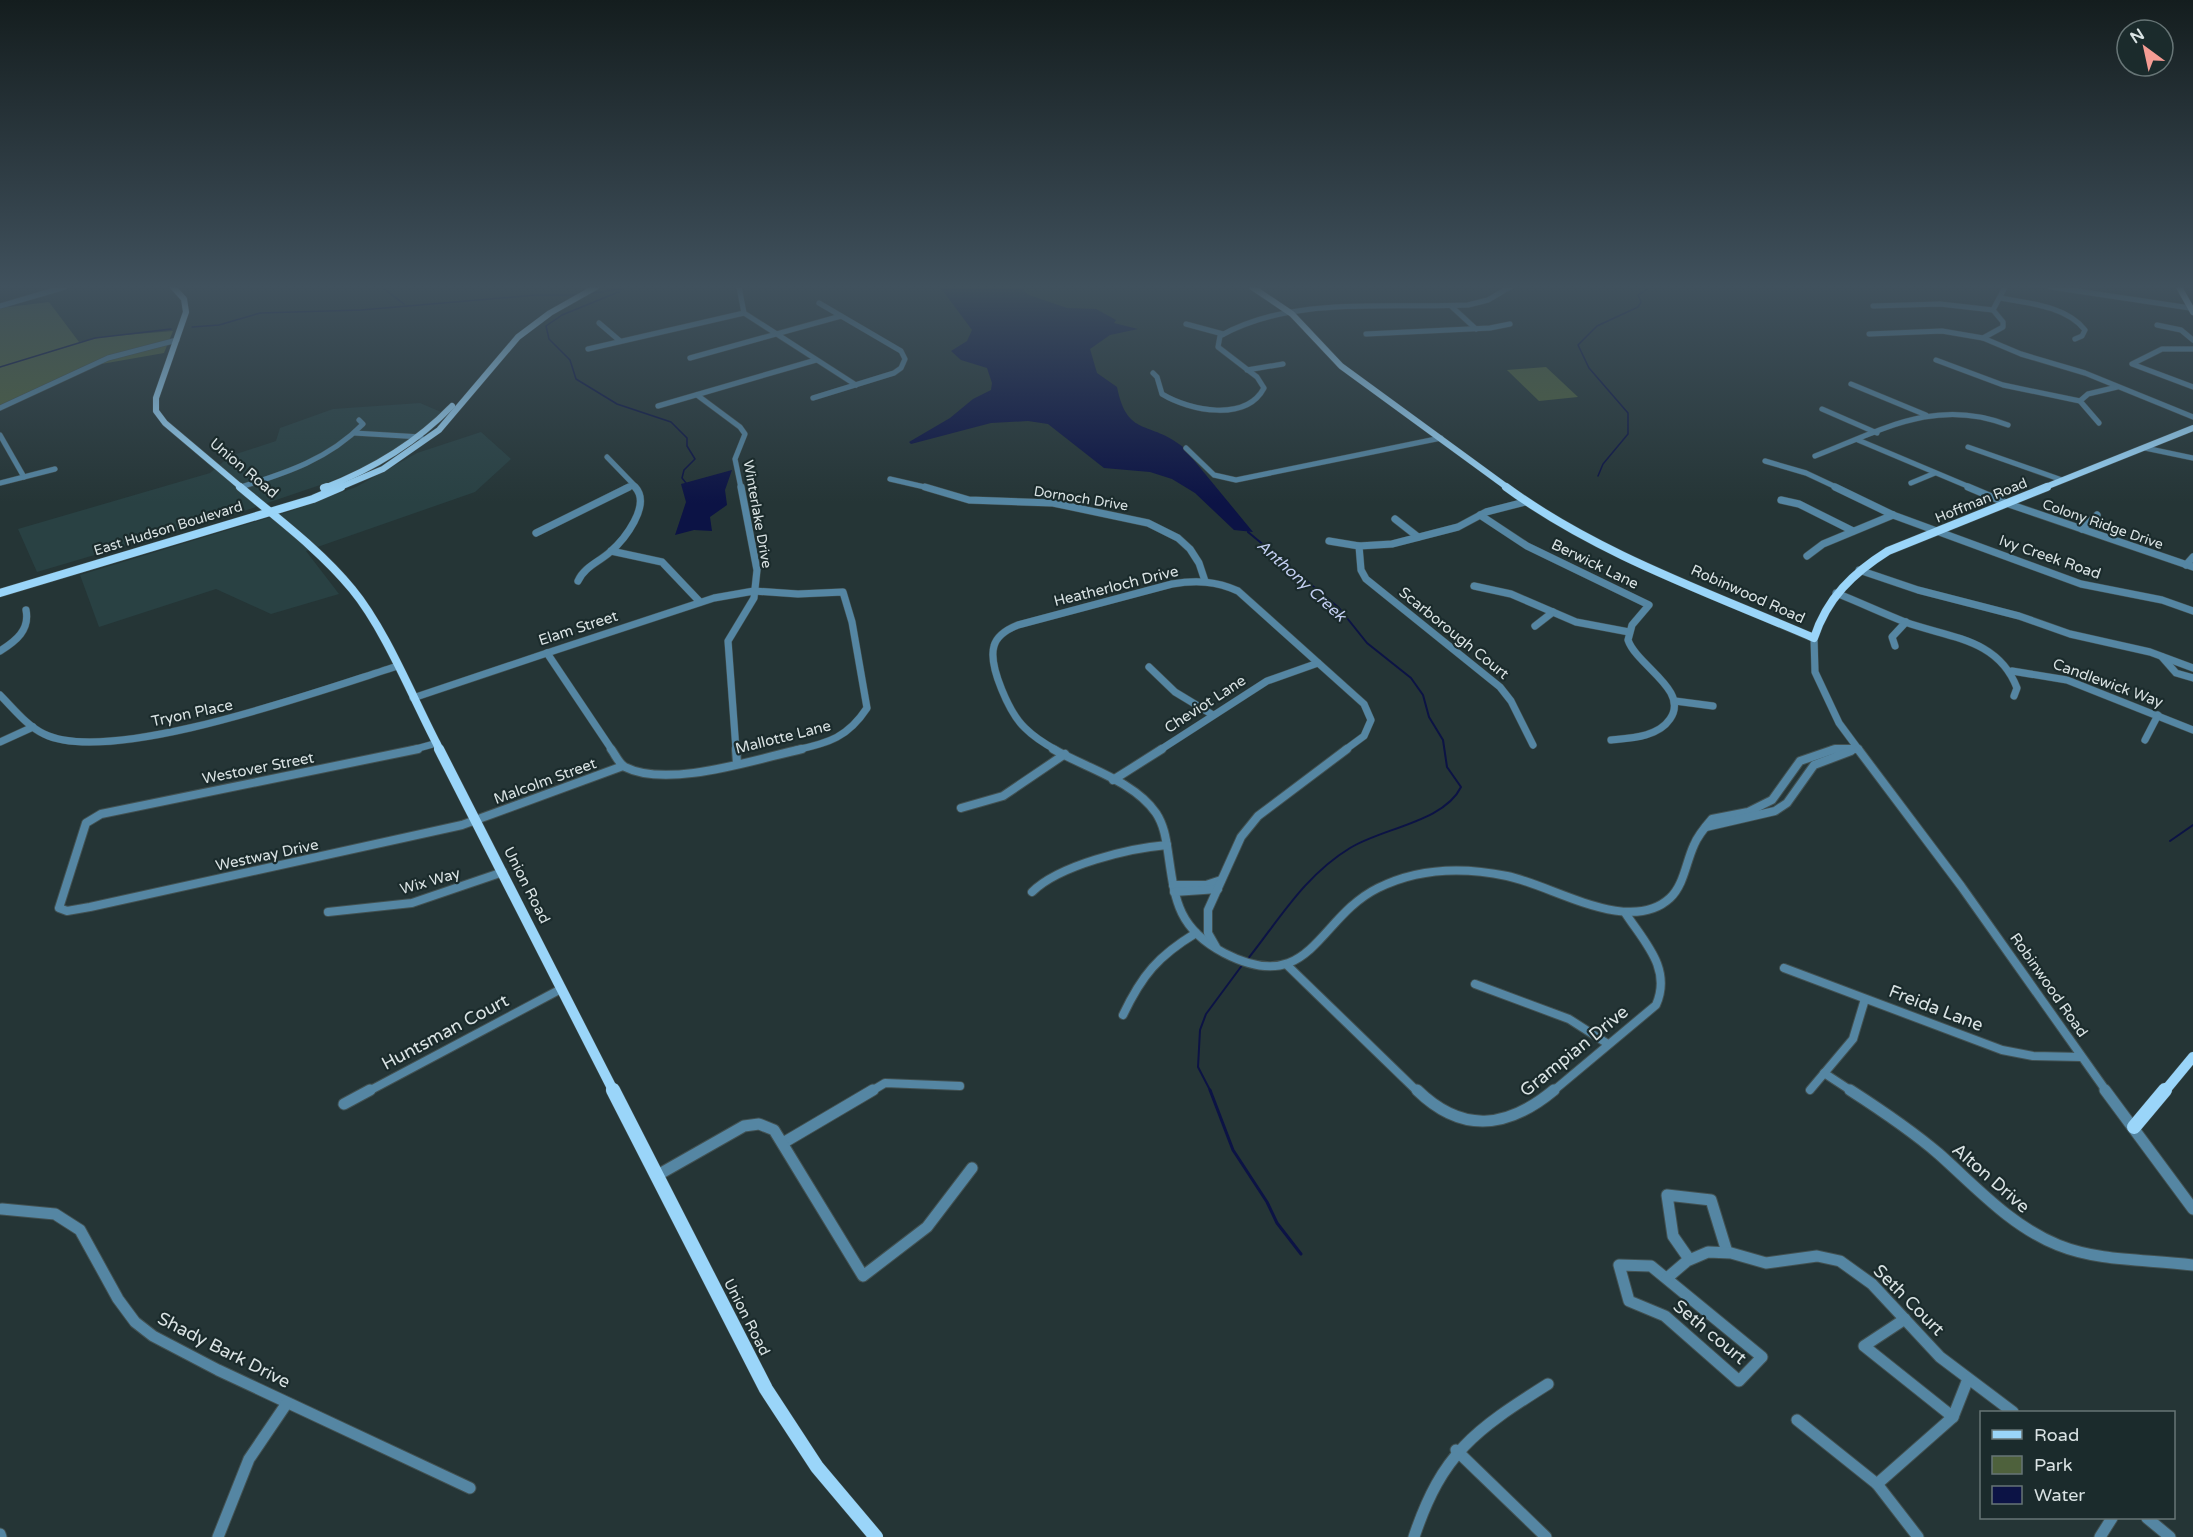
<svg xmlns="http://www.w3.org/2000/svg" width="2193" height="1537" viewBox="0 0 2193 1537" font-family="'Varela Round',sans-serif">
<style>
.built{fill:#294143}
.green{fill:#4e613c}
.water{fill:#0c1345}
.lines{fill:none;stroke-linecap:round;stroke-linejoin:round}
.stream-far2{stroke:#0c1345;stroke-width:1.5}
.stream-far1{stroke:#0c1345;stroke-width:2}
.stream{stroke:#0c1345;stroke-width:3}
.minor-far3-casing{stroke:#425152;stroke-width:6}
.minor-far2-casing{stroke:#425152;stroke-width:8}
.minor-far1-casing{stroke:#425152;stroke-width:10}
.minor-casing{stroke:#425152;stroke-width:13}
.major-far3-casing{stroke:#425152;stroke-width:7}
.major-far2-casing{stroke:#425152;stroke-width:9}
.major-far1-casing{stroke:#425152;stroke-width:11}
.major-casing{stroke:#425152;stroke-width:15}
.minor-far3{stroke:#5586a3;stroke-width:5}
.minor-far2{stroke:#5586a3;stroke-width:7}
.minor-far1{stroke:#5586a3;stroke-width:8}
.minor{stroke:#5586a3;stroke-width:11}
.major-far3{stroke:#9ad5f9;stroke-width:6}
.major-far2{stroke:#9ad5f9;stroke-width:8}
.major-far1{stroke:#9ad5f9;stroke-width:10}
.major{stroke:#9ad5f9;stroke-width:14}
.labels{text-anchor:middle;stroke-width:4.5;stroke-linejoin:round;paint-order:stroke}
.far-street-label{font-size:14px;fill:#dae3e4;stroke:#1b2b2c}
.street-label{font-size:15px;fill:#dae3e4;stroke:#1b2b2c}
.water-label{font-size:16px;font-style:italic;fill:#c3cff1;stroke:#1b2b2c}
.near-street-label{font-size:18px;fill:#dae3e4;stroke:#1b2b2c}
</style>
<rect width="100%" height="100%" fill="#253536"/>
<g class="built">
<path d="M 420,403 L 441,412 L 423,431 L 381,459 L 329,482 L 247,510 L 37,572 L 18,529 L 210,473 L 230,456 L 276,441 L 280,428 L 333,409 Z"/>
<path d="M 481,432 L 511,459 L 475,492 L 306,551 L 339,594 L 271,614 L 216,589 L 99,627 L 80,575 L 291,511 L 356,487 L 417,453 Z"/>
</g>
<g class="green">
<path d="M 49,302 L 79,342 L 102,337 L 173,331 L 164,353 L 90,366 L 0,407 L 0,308 Z"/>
<path d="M 1546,367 L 1578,397 L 1539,401 L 1507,370 Z"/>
</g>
<g class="water">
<path d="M 940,287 L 1020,287 L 1029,295 L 1067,308 L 1096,309 L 1116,320 L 1114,323 L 1138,329 L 1110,335 L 1090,349 L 1097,373 L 1117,387 C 1127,438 1150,420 1183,447 L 1253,532 L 1234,530 L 1195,493 L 1172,479 L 1150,472 L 1104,468 L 1048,424 L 1028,421 L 991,423 L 911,444 L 909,442 L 950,418 L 973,399 L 991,390 L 992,383 L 987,368 L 961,360 L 951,351 L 967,341 L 972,330 Z"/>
<path d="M 732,470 L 725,490 L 727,505 L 710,517 L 712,531 L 694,530 L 675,535 L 686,502 L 681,484 Z"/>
</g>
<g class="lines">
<g class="stream-far2">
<path d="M 382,287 L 404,304"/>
<path d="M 621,291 L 562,315 L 546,326 L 549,339 L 570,360 L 576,379 L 617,404 L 671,422 L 687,438 L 687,446 L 695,459 L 684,470 L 682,478 L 686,483"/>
<path d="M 587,294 L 633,287"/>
<path d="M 192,327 L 219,325 L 260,313 L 361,310 L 537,295 L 579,295"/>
<path d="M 0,367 L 95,338 L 171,329"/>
<path d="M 1598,476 L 1603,464 L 1628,434 L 1628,413 L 1589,368 L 1578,345 L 1597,326 L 1638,307 L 1641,302 L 1638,295 L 1651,287"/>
</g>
<g class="stream-far1">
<path d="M 2170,841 L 2193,825"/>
<path d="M 1247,960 C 1279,920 1304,876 1350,848 C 1382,828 1444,822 1461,787 L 1447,767 L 1443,740 L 1429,717 L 1423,695 L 1411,678 L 1367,643 L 1339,608 L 1248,532"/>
<path d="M 1211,1092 L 1198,1067 L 1200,1030 L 1206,1014 L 1243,964"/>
</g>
<path class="stream" d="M 1210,1090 L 1233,1150 L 1267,1202 L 1277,1223 L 1301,1254"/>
<defs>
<g id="minor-far3">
<path d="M 739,287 L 744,313 L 856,385"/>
<path d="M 2051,287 L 2190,308"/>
<path d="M 2000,298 C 2028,303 2066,306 2085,330 L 2082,336 L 2075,339"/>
<path d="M 0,306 L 65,287"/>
<path d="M 1451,306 L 1476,329"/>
<path d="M 1873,306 L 1940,304 L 1993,310"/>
<path d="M 599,323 L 620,341"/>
<path d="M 1186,324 L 1223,334"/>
<path d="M 2157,325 L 2181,330 L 2193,340"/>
<path d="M 1366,334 L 1490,328 L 1510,324"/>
<path d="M 1869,334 L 1942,331 L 1983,338 L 2021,354 L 2085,373 L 2193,417"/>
<path d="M 1983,338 L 2003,327 L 2003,322 L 1993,310 L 2005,287"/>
<path d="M 588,349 L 744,313"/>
<path d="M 2193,349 L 2162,349 L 2132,364 L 2193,387"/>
<path d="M 690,358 L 841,316"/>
<path d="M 1936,360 L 2003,385 L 2080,401"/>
<path d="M 1247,370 L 1283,364"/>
<path d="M 1153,373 L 1157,377 L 1162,394 C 1190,411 1246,422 1264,388 L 1257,377 L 1218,347 L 1220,336 C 1293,295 1387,309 1468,305 L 1488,300 L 1510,287"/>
<path d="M 1851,384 L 1926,415"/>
<path d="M 697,395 L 740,427 L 745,434 L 735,459 L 741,488"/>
<path d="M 813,398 L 894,373 L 901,368 L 905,359 L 901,351 L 819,303"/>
<path d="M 658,406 L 816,360"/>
<path d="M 0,408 L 108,358 L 177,340"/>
<path d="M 1822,409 L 1877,433"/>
<path d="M 2099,423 L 2080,401 L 2088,394 L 2117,387"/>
<path d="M 354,433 L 421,437"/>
<path d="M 0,435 L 24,477"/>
<path d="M 1858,440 L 1972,488"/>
<path d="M 1968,447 L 2062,480"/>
<path d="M 1186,448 L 1214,475 L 1236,480 L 1441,438"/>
<path d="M 2145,448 L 2193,458"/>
<path d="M 1815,456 C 1882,430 1936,397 2008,425"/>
<path d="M 607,457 L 637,488"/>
<path d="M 1765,461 L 1806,473 L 1838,488"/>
<path d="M 890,479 L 929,488"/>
<path d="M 0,483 L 55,469"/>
<path d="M 1911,483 L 1935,473"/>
<path d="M 241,487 C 286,473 329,459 363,424 L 359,420"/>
<path d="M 625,488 L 634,485"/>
</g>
<g id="minor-far2">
<path d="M 925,487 L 969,500 L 1053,503 L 1148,523 L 1178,538 L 1190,549 L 1199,563 L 1205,581"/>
<path d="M 1835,487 L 1893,515 L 2081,584 L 2162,600 L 2193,611"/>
<path d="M 1968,487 L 2006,503 L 2193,567"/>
<path d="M 1781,500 L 1799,504 L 1853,531"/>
<path d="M 1480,515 L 1527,546 L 1649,605 L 1632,625 L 1628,640 C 1637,666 1690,690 1670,719 C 1658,737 1631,738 1611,740"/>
<path d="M 1395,519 L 1418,537"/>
<path d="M 2082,529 L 2097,515"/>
<path d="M 536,533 L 629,487"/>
<path d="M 1329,541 L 1359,546 L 1392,544 L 1458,527 L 1486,512 L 1525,502"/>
<path d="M 1359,546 L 1361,570 L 1366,579 L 1500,687 L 1511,701 L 1533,745"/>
<path d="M 611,551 L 662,562 L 700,602"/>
<path d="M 1807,556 L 1823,544 L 1893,515"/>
<path d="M 2186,565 L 2193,557"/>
<path d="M 1859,570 L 1918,590 L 2019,616 L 2070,634 L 2150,652 L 2193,668"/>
<path d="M 578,581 C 584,567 599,562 610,552 C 624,540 652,505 635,487"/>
<path d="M 1474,586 L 1511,594 L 1576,622 L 1629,632"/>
<path d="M 1836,593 C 1859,602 1882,613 1905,622 C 1949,638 1998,638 2017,688 L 2014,696"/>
<path d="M 1535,626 L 1553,612"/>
<path d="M 1814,638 L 1815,672 L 1839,723 L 1859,750"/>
<path d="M 1895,646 L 1892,637 L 1906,622"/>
<path d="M 0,651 C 16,641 30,630 26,610"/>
<path d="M 547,653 L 612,750"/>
<path d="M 547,653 L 714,598 L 754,591 L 798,594 L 843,592 L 852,622 L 867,708 C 848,737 829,743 796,750"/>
<path d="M 2162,657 L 2176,673 L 2193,678"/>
<path d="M 1149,667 L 1175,692 L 1213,715"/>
<path d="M 2012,671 L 2067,680 L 2193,730"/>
<path d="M 0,695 C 13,708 27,726 44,734 C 111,767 324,689 398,666"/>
<path d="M 413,698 L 547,653"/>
<path d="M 1675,701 L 1713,706"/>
<path d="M 2145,740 L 2158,715"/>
<path d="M 0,742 L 33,727"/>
<path d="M 412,750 L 437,743"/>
<path d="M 736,750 L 728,641 L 754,598 L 757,570 L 741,487"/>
<path d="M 1056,750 C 1045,744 1034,737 1025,728 C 1010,714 988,666 994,646 C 997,635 1008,629 1018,625 L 1172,584 C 1196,580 1216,581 1238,591 L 1364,704 L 1371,720 L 1364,736 L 1345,750"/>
<path d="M 1160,750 L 1267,681 L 1318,663"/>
<path d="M 1832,750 L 1858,749"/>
</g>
<g id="minor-far1">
<path d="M 418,749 L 101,814 L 86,823 L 59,908 L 67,911 L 90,907 L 462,825 L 623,766"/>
<path d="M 611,749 C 615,754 619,764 625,767 C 668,789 756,759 802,749"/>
<path d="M 736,749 L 737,763"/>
<path d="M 1053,749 C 1086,768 1134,781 1156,813 C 1164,825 1166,839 1168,852 C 1175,900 1177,928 1224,953 C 1311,998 1317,918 1378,888 C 1418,868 1464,867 1507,876 C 1552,885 1629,936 1670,898 C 1684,885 1686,862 1694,845 C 1698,835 1705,827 1712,819 L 1748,812 L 1772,800 L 1800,761 L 1835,749 L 1858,749"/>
<path d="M 1858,749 L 1961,886 L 2107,1092"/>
<path d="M 1113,780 L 1162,749"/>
<path d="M 961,808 L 1003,796 L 1065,754"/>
<path d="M 1706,827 L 1775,811 L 1787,803 L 1814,765 L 1851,751"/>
<path d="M 1173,885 L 1206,885 L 1221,880"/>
<path d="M 1032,892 C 1059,865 1130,848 1167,845"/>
<path d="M 1174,892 L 1218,889"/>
<path d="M 328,912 L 412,903 L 503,872"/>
<path d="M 1216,947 L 1208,933 L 1208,910 L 1241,837 L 1258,816 L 1347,749"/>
<path d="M 1287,965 L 1418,1092"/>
<path d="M 1784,968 L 2002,1050 L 2033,1056 L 2081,1057"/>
<path d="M 1475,984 L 1569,1019 L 1608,1044"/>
<path d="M 1123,1015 C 1142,975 1158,956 1196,933"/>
<path d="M 1824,1073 L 1853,1092"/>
<path d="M 1810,1090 L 1853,1039 L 1865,999"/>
<path d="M 367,1092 L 561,989"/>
<path d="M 870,1092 L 885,1083 L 960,1086"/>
<path d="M 1552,1092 L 1656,1005 C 1672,969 1645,943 1626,914"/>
</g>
<g id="minor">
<path d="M 1417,1090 C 1462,1134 1507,1129 1554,1090"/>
<path d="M 1850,1090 C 1881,1110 1911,1130 1939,1154 C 1976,1187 2011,1226 2058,1245 C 2100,1262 2148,1259 2193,1265"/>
<path d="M 2105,1090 L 2193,1209"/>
<path d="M 344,1104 L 370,1090"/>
<path d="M 783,1143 L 873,1090"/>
<path d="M 656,1176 L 744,1126 L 759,1124 L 774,1130 L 863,1276 L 927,1227 L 972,1168"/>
<path d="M 2,1209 L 55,1214 L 80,1230 L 118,1299 L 135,1322 L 153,1336 L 218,1370 L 470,1488"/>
<path d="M 1689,1259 L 1673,1236 L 1667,1195 L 1711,1200 L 1727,1252"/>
<path d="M 1619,1265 L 1651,1266 L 1762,1357 L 1739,1381 L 1665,1316 L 1629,1301 Z"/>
<path d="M 1667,1278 L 1687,1261 L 1708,1252 L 1731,1253 L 1766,1263 L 1817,1256 L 1840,1261 L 1872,1284 L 1940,1357 L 2013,1412"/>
<path d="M 1905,1319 L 1864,1346 L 1953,1417"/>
<path d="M 1797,1420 L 1877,1484 L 1918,1537"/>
<path d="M 1456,1450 L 1546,1537"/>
<path d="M 1877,1484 L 1953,1417 L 1968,1379"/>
<path d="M 2147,1518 L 2170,1537"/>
<path d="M 0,1534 L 1,1537"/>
<path d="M 218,1537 L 249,1459 L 287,1403"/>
<path d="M 1414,1537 C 1442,1453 1475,1430 1548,1384"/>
<path d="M 2100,1537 L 2112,1518"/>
</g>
<g id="major-far3">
<path d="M 173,287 L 184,299 L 186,312 L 156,398 L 156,411 L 165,423 L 242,488"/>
<path d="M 1252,287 L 1292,314 L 1341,366 L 1508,488"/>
<path d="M 2179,287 L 2193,312"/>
<path d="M 324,488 C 373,469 415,444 452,406"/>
<path d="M 338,488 L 383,469 L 439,430 L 518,337 L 550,313 L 596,287"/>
<path d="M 2043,488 L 2193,428"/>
</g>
<g id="major-far2">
<path d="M 240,487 C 278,519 320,550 352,589 C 386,630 414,701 440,750"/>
<path d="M 1506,487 C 1597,554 1710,593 1814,638 C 1827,598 1853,573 1888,551 L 2047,487"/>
<path d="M 324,488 L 327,487"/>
<path d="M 0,593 L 313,499 L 341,487"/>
</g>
<g id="major-far1">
<path d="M 439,749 L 614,1092"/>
<path d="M 2164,1092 L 2193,1057"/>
</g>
<g id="major">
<path d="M 613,1090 L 766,1389 L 817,1467 L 876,1537"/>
<path d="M 2134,1127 L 2165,1090"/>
</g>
</defs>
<use href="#minor-far3" class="minor-far3-casing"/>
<use href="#minor-far2" class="minor-far2-casing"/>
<use href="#minor-far1" class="minor-far1-casing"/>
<use href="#minor" class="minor-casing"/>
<use href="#major-far3" class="major-far3-casing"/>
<use href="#major-far2" class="major-far2-casing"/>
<use href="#major-far1" class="major-far1-casing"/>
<use href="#major" class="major-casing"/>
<use href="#minor-far3" class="minor-far3"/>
<use href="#minor-far2" class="minor-far2"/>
<use href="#minor-far1" class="minor-far1"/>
<use href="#minor" class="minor"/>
<use href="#major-far3" class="major-far3"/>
<use href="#major-far2" class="major-far2"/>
<use href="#major-far1" class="major-far1"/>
<use href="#major" class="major"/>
</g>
<linearGradient id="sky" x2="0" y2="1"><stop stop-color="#141d1e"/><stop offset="0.57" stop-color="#40515d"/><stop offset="1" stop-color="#40515d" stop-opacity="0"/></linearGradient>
<rect width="2193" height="503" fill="url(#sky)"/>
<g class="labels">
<g class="far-street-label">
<text transform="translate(1081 498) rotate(9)" y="5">Dornoch Drive</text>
<text transform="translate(1981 500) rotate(-22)" y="5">Hoffman Road</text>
<text transform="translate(758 514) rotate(80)" y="5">Winterlake Drive</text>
<text transform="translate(2103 524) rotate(19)" y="5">Colony Ridge Drive</text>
<text transform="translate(168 528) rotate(-17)" y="5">East Hudson Boulevard</text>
</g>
<g class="street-label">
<text transform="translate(244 468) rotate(40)" y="5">Union Road</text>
<text transform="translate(2050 557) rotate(19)" y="5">Ivy Creek Road</text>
<text transform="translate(1595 564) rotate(26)" y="5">Berwick Lane</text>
<text transform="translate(1116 586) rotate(-14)" y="5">Heatherloch Drive</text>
<text transform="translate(1748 594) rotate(24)" y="5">Robinwood Road</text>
<text transform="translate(578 628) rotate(-18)" y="5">Elam Street</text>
<text transform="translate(1454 633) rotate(39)" y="5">Scarborough Court</text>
<text transform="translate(2108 683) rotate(20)" y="5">Candlewick Way</text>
<text transform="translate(1205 704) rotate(-33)" y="5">Cheviot Lane</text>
<text transform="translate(192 713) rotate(-12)" y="5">Tryon Place</text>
<text transform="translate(783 737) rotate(-14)" y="5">Mallotte Lane</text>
<text transform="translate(258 768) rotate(-11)" y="5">Westover Street</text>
<text transform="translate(545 781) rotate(-20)" y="5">Malcolm Street</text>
<text transform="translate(267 855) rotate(-12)" y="5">Westway Drive</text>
<text transform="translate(430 881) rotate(-16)" y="5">Wix Way</text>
<text transform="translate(527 885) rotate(63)" y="5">Union Road</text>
<text transform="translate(2049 985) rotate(55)" y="5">Robinwood Road</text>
<text transform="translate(747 1317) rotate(63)" y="5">Union Road</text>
</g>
<g class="water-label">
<text transform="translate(1302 580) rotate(42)" y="6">Anthony Creek</text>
</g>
<g class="near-street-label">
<text transform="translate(1936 1008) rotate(21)" y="6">Freida Lane</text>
<text transform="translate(445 1032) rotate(-28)" y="6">Huntsman Court</text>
<text transform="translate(1574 1051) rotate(-39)" y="6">Grampian Drive</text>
<text transform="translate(1991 1178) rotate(41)" y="6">Alton Drive</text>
<text transform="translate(1909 1300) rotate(45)" y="6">Seth Court</text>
<text transform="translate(1710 1332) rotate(40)" y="6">Seth court</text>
<text transform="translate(224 1350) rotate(27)" y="6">Shady Bark Drive</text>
</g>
</g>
<rect x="1980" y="1411" width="195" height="108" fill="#1b2b2c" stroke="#677576" stroke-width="1.5"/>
<rect x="1992" y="1430" width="30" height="9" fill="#9ad5f9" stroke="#677576" stroke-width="1.5"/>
<text x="2034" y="1441" font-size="18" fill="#dae3e4">Road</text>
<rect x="1992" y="1456" width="30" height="18" fill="#4e613c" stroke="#677576" stroke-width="1.5"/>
<text x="2034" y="1471" font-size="18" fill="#dae3e4">Park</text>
<rect x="1992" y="1486" width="30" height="18" fill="#0c1345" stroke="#677576" stroke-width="1.5"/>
<text x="2034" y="1501" font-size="18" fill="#dae3e4">Water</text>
<g transform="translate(2145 48) rotate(327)"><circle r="28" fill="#1b2b2c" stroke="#677576" stroke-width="1.5"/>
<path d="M0-4.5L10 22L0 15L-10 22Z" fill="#f59c94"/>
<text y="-9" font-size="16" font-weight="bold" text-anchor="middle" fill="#dae3e4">N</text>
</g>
</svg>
